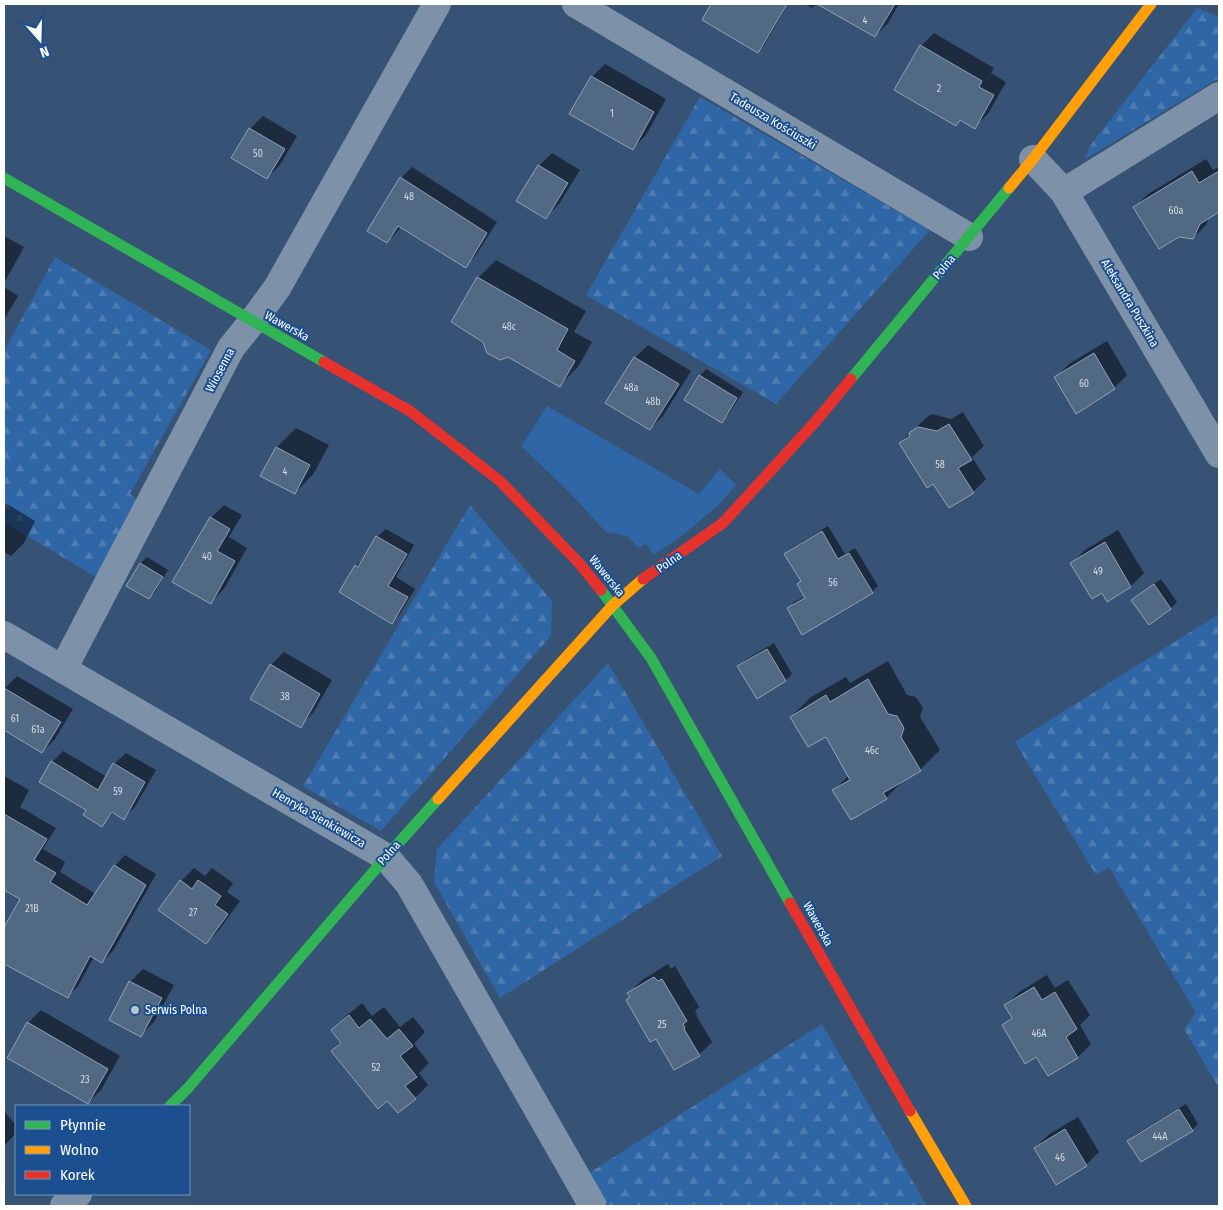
<svg xmlns="http://www.w3.org/2000/svg" width="1223" height="1210" viewBox="0 0 1223 1210" font-family="'Fira Sans Condensed',sans-serif">
<style>
.green{fill:#2f66a5}
.forest{fill:url(#forest-firs)}
.shadow{fill:#0007}
.building{fill:#526984;stroke:#92a2b6}
.lines{fill:none;stroke-linecap:round;stroke-linejoin:round}
.street{stroke:#7d92a8;stroke-width:28}
.fast{stroke:#30b455;stroke-width:11}
.slow{stroke:#ff9f0a;stroke-width:11}
.jam{stroke:#e5322d;stroke-width:11}
.poi-dot{fill:#b9c2ce;stroke:#1b4f8f;stroke-width:2}
.labels{text-anchor:middle;stroke-width:4;stroke-linejoin:round;paint-order:stroke}
.number-label{font-size:10px;fill:#d4dae0}
.street-label{font-size:12px;fill:#fff;stroke:#1b4f8f}
.poi-label{font-size:12px;fill:#fff;stroke:#1b4f8f;text-anchor:start}
</style>
<defs>
<pattern id="forest-firs" width="22" height="20" patternUnits="userSpaceOnUse" patternTransform="scale(1.25)"><rect width="22" height="20" fill="#2f66a5"/><path d="M5 1l3.5 6h-7zM16 11l3.5 6h-7z" fill="#4e7db2"/></pattern>
</defs>
<rect width="100%" height="100%" fill="#365274"/>
<path class="green" d="M 547,406 L 699,494 L 720,469 L 736,485 L 718,505 L 688,531 L 654,555 L 646,544 L 639,548 L 627,536 L 606,532 L 568,491 L 521,446 Z"/>
<g class="forest">
<path d="M 1197,8 L 1219,17 L 1219,78 L 1085,159 L 1090,146 Z"/>
<path d="M 700,97 L 930,230 L 776,404 L 586,295 Z"/>
<path d="M 55,257 L 211,350 L 130,494 L 140,502 L 99,579 L 4,522 L 4,351 Z"/>
<path d="M 470,505 L 552,601 L 551,636 L 381,831 L 303,786 Z"/>
<path d="M 1219,614 L 1219,1088 L 1184,1029 L 1196,1013 L 1109,867 L 1096,875 L 1015,742 Z"/>
<path d="M 608,663 L 722,856 L 500,998 L 434,882 L 437,849 Z"/>
<path d="M 822,1024 L 927,1206 L 609,1206 L 589,1173 Z"/>
</g>
<g class="shadow">
<path d="M 713,4 L 772,4 L 784,11 L 764,45 L 758,52 L 703,20 Z"/>
<path d="M 805,4 L 816,4 L 812,8 Z"/>
<path d="M 820,4 L 899,4 L 888,23 L 875,36 Z"/>
<path d="M 934,33 L 994,68 L 991,73 L 1006,82 L 988,114 L 974,127 L 961,119 L 956,124 L 921,46 Z"/>
<path d="M 605,64 L 666,99 L 646,135 L 633,148 L 592,77 Z"/>
<path d="M 263,116 L 297,136 L 280,165 L 267,178 L 250,129 Z"/>
<path d="M 552,153 L 580,170 L 559,204 L 546,217 L 539,166 Z"/>
<path d="M 1206,159 L 1213,170 L 1219,167 L 1219,198 L 1218,196 L 1206,225 L 1193,238 L 1135,207 L 1148,194 Z"/>
<path d="M 412,167 L 497,222 L 476,255 L 466,266 L 401,226 L 398,231 L 387,242 L 401,178 Z"/>
<path d="M 4,236 L 24,247 L 4,283 Z"/>
<path d="M 496,260 L 586,311 L 574,332 L 592,342 L 578,367 L 560,385 L 508,355 L 478,278 Z"/>
<path d="M 4,287 L 18,296 L 4,320 Z"/>
<path d="M 1107,341 L 1127,375 L 1114,388 L 1056,377 L 1069,364 Z"/>
<path d="M 648,345 L 691,371 L 663,416 L 650,429 L 635,358 Z"/>
<path d="M 706,369 L 743,392 L 728,415 L 721,422 L 685,400 L 700,376 Z"/>
<path d="M 963,412 L 984,446 L 972,457 L 986,479 L 973,492 L 934,482 L 900,443 L 925,419 L 932,414 L 951,419 Z"/>
<path d="M 296,428 L 329,445 L 314,473 L 295,493 L 262,476 L 277,447 Z"/>
<path d="M 4,502 L 35,521 L 24,543 L 11,556 L 4,552 Z"/>
<path d="M 224,505 L 242,515 L 229,537 L 247,548 L 224,589 L 211,602 L 211,518 Z"/>
<path d="M 828,526 L 845,554 L 855,548 L 878,586 L 872,592 L 788,609 L 794,602 L 806,596 L 802,580 L 786,554 L 792,548 Z"/>
<path d="M 386,529 L 414,545 L 396,577 L 415,589 L 400,614 L 392,622 L 356,566 L 364,558 L 377,537 Z"/>
<path d="M 1118,530 L 1144,573 L 1131,586 L 1108,600 L 1102,592 L 1072,563 L 1085,550 Z"/>
<path d="M 147,557 L 168,570 L 155,592 L 149,598 L 128,585 L 141,563 Z"/>
<path d="M 1161,579 L 1177,602 L 1171,608 L 1149,623 L 1133,600 L 1139,594 Z"/>
<path d="M 774,643 L 792,674 L 786,680 L 739,666 L 745,660 Z"/>
<path d="M 284,652 L 332,680 L 313,713 L 300,726 L 271,665 Z"/>
<path d="M 888,661 L 907,695 L 916,697 L 923,708 L 920,717 L 940,750 L 920,770 L 905,779 L 886,798 L 834,790 L 849,775 L 826,735 L 791,717 L 811,697 L 846,677 L 850,683 Z"/>
<path d="M 17,676 L 73,709 L 55,739 L 42,752 L 7,731 L 4,734 L 4,689 Z"/>
<path d="M 63,751 L 107,777 L 114,764 L 126,753 L 156,770 L 135,807 L 123,818 L 114,812 L 102,825 L 88,809 L 52,762 Z"/>
<path d="M 4,776 L 29,790 L 20,807 L 56,828 L 43,849 L 65,862 L 60,872 L 96,894 L 115,866 L 125,855 L 156,874 L 113,951 L 102,962 L 94,957 L 78,986 L 68,996 L 4,963 L 4,932 L 21,899 L 4,888 Z"/>
<path d="M 194,868 L 205,876 L 212,868 L 233,883 L 227,892 L 240,901 L 219,930 L 206,943 L 181,881 Z"/>
<path d="M 668,964 L 671,969 L 675,966 L 699,1007 L 695,1011 L 697,1014 L 696,1015 L 712,1042 L 699,1055 L 631,996 L 629,993 L 642,980 Z"/>
<path d="M 143,969 L 174,985 L 154,1022 L 141,1035 L 110,1019 L 130,982 Z"/>
<path d="M 1047,975 L 1055,988 L 1068,980 L 1090,1015 L 1080,1025 L 1091,1044 L 1078,1057 L 1048,1074 L 1037,1055 L 1003,1025 L 1012,1016 L 1006,1005 L 1019,992 Z"/>
<path d="M 362,1003 L 372,1016 L 384,1007 L 400,1027 L 413,1017 L 425,1032 L 414,1044 L 429,1063 L 419,1073 L 428,1085 L 415,1098 L 388,1099 L 332,1051 L 341,1041 L 332,1030 L 345,1017 Z"/>
<path d="M 41,1010 L 120,1056 L 101,1090 L 88,1103 L 28,1023 Z"/>
<path d="M 1186,1104 L 1198,1124 L 1192,1130 L 1129,1141 L 1135,1135 Z"/>
<path d="M 4,1111 L 16,1125 L 16,1133 L 4,1146 Z"/>
<path d="M 1078,1117 L 1099,1152 L 1086,1165 L 1035,1148 L 1048,1135 Z"/>
</g>
<g class="building">
<path d="M 711,4 L 787,4 L 758,53 L 702,20 Z"/>
<path d="M 817,4 L 895,4 L 875,37 Z"/>
<path d="M 920,45 L 982,81 L 979,87 L 994,95 L 975,129 L 960,120 L 956,126 L 894,90 Z"/>
<path d="M 591,76 L 654,112 L 633,150 L 569,114 Z"/>
<path d="M 249,128 L 285,149 L 267,179 L 231,158 Z"/>
<path d="M 538,165 L 568,183 L 546,219 L 516,201 Z"/>
<path d="M 1192,171 L 1199,183 L 1219,171 L 1219,212 L 1200,224 L 1193,239 L 1179,237 L 1159,249 L 1133,207 Z"/>
<path d="M 400,177 L 487,233 L 466,268 L 398,226 L 387,243 L 367,231 Z"/>
<path d="M 477,277 L 568,329 L 557,350 L 575,361 L 560,387 L 508,357 L 500,360 L 487,353 L 483,342 L 451,322 Z"/>
<path d="M 1094,353 L 1115,389 L 1076,414 L 1054,377 Z"/>
<path d="M 634,357 L 679,384 L 650,430 L 605,403 Z"/>
<path d="M 699,375 L 737,398 L 722,423 L 684,400 Z"/>
<path d="M 949,424 L 972,460 L 958,468 L 974,493 L 949,508 L 933,484 L 927,488 L 899,443 L 909,437 L 910,432 L 918,427 L 937,431 Z"/>
<path d="M 276,447 L 310,465 L 295,494 L 260,476 Z"/>
<path d="M 210,517 L 230,529 L 217,551 L 235,561 L 211,604 L 172,582 Z"/>
<path d="M 822,531 L 838,559 L 849,553 L 873,593 L 802,635 L 787,608 L 805,598 L 797,584 L 801,581 L 784,554 Z"/>
<path d="M 376,536 L 407,554 L 388,586 L 408,597 L 392,624 L 339,592 L 355,565 L 358,567 Z"/>
<path d="M 1105,542 L 1131,587 L 1107,602 L 1102,593 L 1092,599 L 1070,563 Z"/>
<path d="M 140,563 L 163,577 L 149,599 L 126,586 Z"/>
<path d="M 1154,584 L 1171,609 L 1149,625 L 1131,600 Z"/>
<path d="M 767,649 L 786,681 L 757,699 L 737,666 Z"/>
<path d="M 270,664 L 320,694 L 301,728 L 250,699 Z"/>
<path d="M 868,679 L 888,714 L 897,716 L 904,728 L 901,737 L 921,771 L 883,793 L 887,799 L 851,820 L 832,790 L 850,780 L 826,737 L 808,747 L 790,717 L 826,695 L 830,702 Z"/>
<path d="M 4,688 L 61,722 L 42,753 L 4,730 Z"/>
<path d="M 51,761 L 98,790 L 113,763 L 145,782 L 124,820 L 112,812 L 102,827 L 83,815 L 86,810 L 39,782 Z"/>
<path d="M 4,814 L 47,839 L 34,860 L 56,873 L 50,882 L 87,905 L 114,865 L 146,885 L 102,963 L 90,956 L 68,998 L 4,964 L 4,927 L 20,899 L 4,890 Z"/>
<path d="M 180,880 L 192,889 L 198,880 L 221,896 L 215,905 L 228,914 L 206,944 L 158,910 Z"/>
<path d="M 654,977 L 658,981 L 662,979 L 687,1021 L 683,1024 L 685,1028 L 684,1029 L 700,1056 L 674,1070 L 656,1039 L 650,1042 L 626,1000 L 630,997 L 627,993 Z"/>
<path d="M 129,981 L 162,998 L 141,1037 L 109,1020 Z"/>
<path d="M 1034,987 L 1042,1000 L 1055,992 L 1077,1029 L 1066,1037 L 1078,1058 L 1048,1076 L 1036,1057 L 1025,1064 L 1002,1025 L 1012,1018 L 1004,1005 Z"/>
<path d="M 349,1015 L 359,1028 L 370,1019 L 387,1039 L 399,1029 L 413,1046 L 400,1056 L 417,1077 L 405,1086 L 416,1099 L 398,1113 L 387,1101 L 378,1109 L 331,1051 L 341,1043 L 331,1030 Z"/>
<path d="M 27,1022 L 108,1069 L 88,1104 L 7,1058 Z"/>
<path d="M 1179,1109 L 1193,1131 L 1141,1162 L 1127,1141 Z"/>
<path d="M 1065,1129 L 1087,1166 L 1056,1185 L 1034,1148 Z"/>
</g>
<g class="lines">
<g class="street">
<path d="M 576,4 L 969,237"/>
<path d="M 1033,159 L 1064,192 L 1219,454"/>
<path d="M 1064,192 L 1219,96"/>
<path d="M 4,635 L 386,857 L 409,884 L 593,1206"/>
<path d="M 63,669 L 231,348 L 252,322 L 277,288 L 437,4"/>
<path d="M 64,1206 L 78,1194"/>
</g>
<g class="fast">
<path d="M 4,178 L 324,362"/>
<path d="M 851,379 L 1009,188"/>
<path d="M 601,590 L 651,658 L 790,903"/>
<path d="M 170,1106 L 188,1088 L 386,857 L 438,799"/>
</g>
<g class="slow">
<path d="M 1009,188 L 1033,159 L 1151,4"/>
<path d="M 438,799 L 613,605 L 643,579"/>
<path d="M 910,1111 L 966,1206"/>
</g>
<g class="jam">
<path d="M 324,362 L 410,411 L 500,481 L 579,563 L 601,590"/>
<path d="M 643,579 L 723,523 L 816,421 L 851,379"/>
<path d="M 790,903 L 910,1111"/>
</g>
</g>
<circle class="poi-dot" cx="135" cy="1010" r="5"/>
<g class="labels">
<g class="number-label">
<text x="865" y="24">4</text>
<text x="939" y="92">2</text>
<text x="612" y="117">1</text>
<text x="258" y="157">50</text>
<text x="409" y="200">48</text>
<text x="1176" y="214">60a</text>
<text x="509" y="330">48c</text>
<text x="1084" y="387">60</text>
<text x="631" y="391">48a</text>
<text x="653" y="405">48b</text>
<text x="940" y="468">58</text>
<text x="285" y="475">4</text>
<text x="207" y="560">40</text>
<text x="1098" y="575">49</text>
<text x="833" y="586">56</text>
<text x="285" y="700">38</text>
<text x="15" y="722">61</text>
<text x="38" y="733">61a</text>
<text x="872" y="754">46c</text>
<text x="118" y="795">59</text>
<text x="32" y="912">21B</text>
<text x="193" y="916">27</text>
<text x="662" y="1028">25</text>
<text x="1039" y="1037">46A</text>
<text x="376" y="1071">52</text>
<text x="85" y="1083">23</text>
<text x="1160" y="1140">44A</text>
<text x="1060" y="1161">46</text>
</g>
<g class="street-label">
<text transform="translate(773 121) rotate(31)" y="4">Tadeusza Kościuszki</text>
<text transform="translate(944 267) rotate(-50)" y="4">Polna</text>
<text transform="translate(1130 303) rotate(59)" y="4">Aleksandra Puszkina</text>
<text transform="translate(287 326) rotate(29)" y="4">Wawerska</text>
<text transform="translate(220 370) rotate(-62)" y="4">Wiosenna</text>
<text transform="translate(669 562) rotate(-35)" y="4">Polna</text>
<text transform="translate(607 576) rotate(51)" y="4">Wawerska</text>
<text transform="translate(319 818) rotate(30)" y="4">Henryka Sienkiewicza</text>
<text transform="translate(389 853) rotate(-49)" y="4">Polna</text>
<text transform="translate(818 924) rotate(61)" y="4">Wawerska</text>
</g>
<g class="poi-label">
<text x="145" y="1014">Serwis Polna</text>
</g>
</g>
<rect width="1223" height="1210" fill="none" stroke="#ffffff" stroke-width="10"/>
<rect x="15" y="1105" width="175" height="90" fill="#1b4f8f" stroke="#7695bc"/>
<rect x="25" y="1121" width="25" height="8" fill="#30b455" stroke="#7695bc"/>
<text x="60" y="1130" font-size="15" fill="#ffffff">Płynnie</text>
<rect x="25" y="1146" width="25" height="8" fill="#ff9f0a" stroke="#7695bc"/>
<text x="60" y="1155" font-size="15" fill="#ffffff">Wolno</text>
<rect x="25" y="1171" width="25" height="8" fill="#e5322d" stroke="#7695bc"/>
<text x="60" y="1180" font-size="15" fill="#ffffff">Korek</text>
<g transform="translate(40 40) rotate(160)" stroke="#1b4f8f" stroke-width="4" paint-order="stroke">
<path d="M0-4L9 19L0 12L-9 19Z" fill="#ffffff"/>
<text y="-8" font-size="14" font-weight="bold" text-anchor="middle" fill="#ffffff">N</text>
</g>
</svg>
